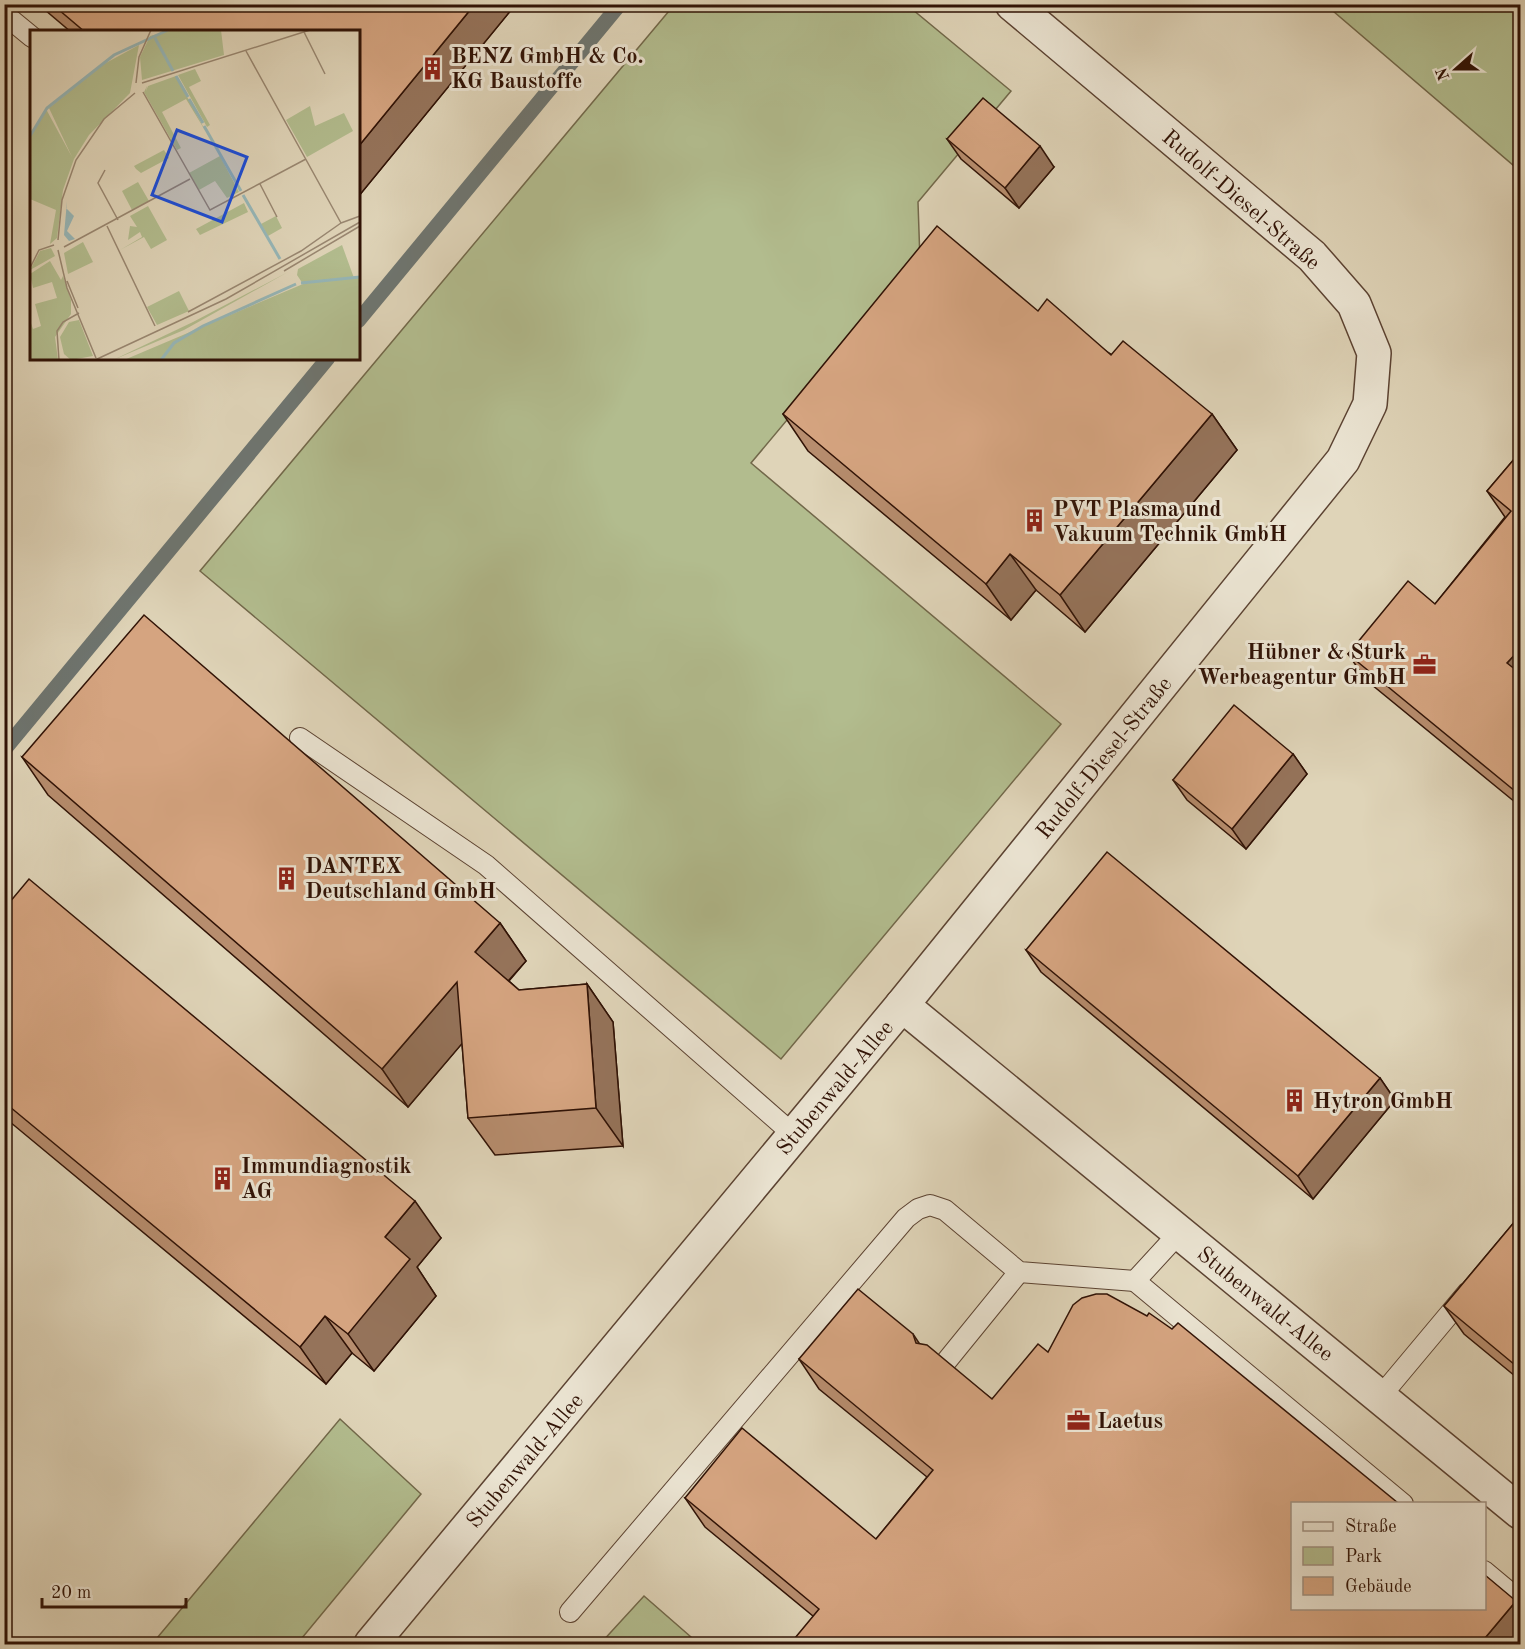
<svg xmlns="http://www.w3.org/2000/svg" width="1525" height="1649" viewBox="0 0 1525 1649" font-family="'Old Standard TT',serif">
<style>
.green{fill:#b2bc8e;stroke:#72684a;stroke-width:1.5}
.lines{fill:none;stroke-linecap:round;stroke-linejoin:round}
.stream{stroke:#6e7570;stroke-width:15}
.lane-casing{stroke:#5c4332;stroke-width:22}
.street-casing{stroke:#5c4332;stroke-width:36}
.lane{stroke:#eae3d1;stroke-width:20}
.street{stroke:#eae3d1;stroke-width:33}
.wall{fill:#b78d6e;stroke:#311306;stroke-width:1.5}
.shaded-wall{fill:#95735a;stroke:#311306;stroke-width:1.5}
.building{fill:#d5a480;stroke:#311306;stroke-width:1.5}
.labels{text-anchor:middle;stroke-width:6;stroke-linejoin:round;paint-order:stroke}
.poi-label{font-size:22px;font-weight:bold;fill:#311306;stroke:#eae3d1;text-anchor:start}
.street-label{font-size:22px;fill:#311306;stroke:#eae3d1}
.inset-river{fill:none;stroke:#96b6b7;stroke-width:3}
.inset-road{fill:none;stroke:#998771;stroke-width:1.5}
.view{fill:#1d4ed8;fill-opacity:0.15;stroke:#1d4ed8;stroke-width:3}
.inset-edge{fill:none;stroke:#311306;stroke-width:3}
</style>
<rect width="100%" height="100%" fill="#dfd4b8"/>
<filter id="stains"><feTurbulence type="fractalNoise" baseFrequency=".00333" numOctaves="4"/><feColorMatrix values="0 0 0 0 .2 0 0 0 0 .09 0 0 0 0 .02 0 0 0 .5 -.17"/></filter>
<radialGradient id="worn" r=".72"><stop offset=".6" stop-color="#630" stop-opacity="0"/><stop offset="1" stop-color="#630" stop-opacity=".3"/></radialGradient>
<g class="green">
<path d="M 674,5 L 907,5 L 1011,91 L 918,202 L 920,261 L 751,463 L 1061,724 L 781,1059 L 200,571 Z"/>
<path d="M 1326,5 L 1520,5 L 1520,171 Z"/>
<path d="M 340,1419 L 421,1494 L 297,1644 L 152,1644 Z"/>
<path d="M 644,1596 L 699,1644 L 600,1644 Z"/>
</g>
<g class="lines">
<g class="stream">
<path d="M 358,321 L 620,4"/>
<path d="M 4,750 L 328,358"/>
</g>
<defs>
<g id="lane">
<path d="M 4,14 L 32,37"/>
<path d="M 300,738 L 486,865 L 794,1135"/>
<path d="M 1135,1281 L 1403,1504"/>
<path d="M 945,1363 L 1019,1272"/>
<path d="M 1380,1397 L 1467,1293"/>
<path d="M 1484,1571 L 1520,1601"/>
<path d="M 570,1612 L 906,1218 L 918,1209 L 930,1205 L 945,1210 L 1019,1272 L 1135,1281 L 1180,1232"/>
</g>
<g id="street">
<path d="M 902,1005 L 1520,1512"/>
<path d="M 371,1644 L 902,1005 L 1343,460 L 1370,404 L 1374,353 L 1354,304 L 1312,256 L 1012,4"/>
</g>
</defs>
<use href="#lane" class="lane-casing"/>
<use href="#street" class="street-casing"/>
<use href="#lane" class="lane"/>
<use href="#street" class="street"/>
</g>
<g class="wall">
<path d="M 38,4 L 338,4 L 343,9 L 516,4 L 358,197 L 358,32 L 71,32 Z"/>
<path d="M 947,139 L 1054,167 L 1019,208 L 961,159 Z"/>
<path d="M 1038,311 L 1212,414 L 1237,450 L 1085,632 L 1036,590 L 1011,620 L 808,451 L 783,414 Z"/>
<path d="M 1521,451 L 1521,807 L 1366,680 L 1348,654 L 1435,604 L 1505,517 L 1487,491 Z"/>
<path d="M 1293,754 L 1307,774 L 1246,849 L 1187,800 L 1173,780 Z"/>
<path d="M 22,757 L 500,923 L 526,961 L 509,981 L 519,990 L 587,984 L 613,1022 L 623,1146 L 495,1155 L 468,1118 L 462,1043 L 408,1107 L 48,795 Z"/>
<path d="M 4,909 L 441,1238 L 417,1267 L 436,1296 L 374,1371 L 352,1353 L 326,1384 L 4,1117 Z"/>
<path d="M 1026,950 L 1380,1078 L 1395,1100 L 1313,1199 L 1041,972 Z"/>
<path d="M 1521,1214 L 1521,1381 L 1464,1334 L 1444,1306 Z"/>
<path d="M 913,1334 L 919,1343 L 992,1399 L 1048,1352 L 1516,1601 L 1521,1607 L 1521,1644 L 813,1616 L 705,1527 L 685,1498 L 876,1539 L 927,1477 L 819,1389 L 799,1359 Z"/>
</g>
<g class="shaded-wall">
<path d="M 475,4 L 516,4 L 358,197 L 358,147 Z"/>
<path d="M 1040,146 L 1054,167 L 1019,208 L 1005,188 Z"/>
<path d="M 1212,414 L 1237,450 L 1085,632 L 1060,595 Z"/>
<path d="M 1010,554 L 1036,590 L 1011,620 L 986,584 Z"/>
<path d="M 1521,648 L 1521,682 L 1507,663 Z"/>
<path d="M 1293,754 L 1307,774 L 1246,849 L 1232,829 Z"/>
<path d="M 500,923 L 526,961 L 501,989 L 475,952 Z"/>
<path d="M 457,982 L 483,1019 L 408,1107 L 382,1069 Z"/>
<path d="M 587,984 L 613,1022 L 623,1146 L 596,1108 Z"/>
<path d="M 1380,1078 L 1395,1100 L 1313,1199 L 1298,1176 Z"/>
<path d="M 415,1201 L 441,1238 L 417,1267 L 436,1296 L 374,1371 L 348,1334 L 385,1237 Z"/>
<path d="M 325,1316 L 352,1353 L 326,1384 L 300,1347 Z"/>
<path d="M 1516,1601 L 1521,1607 L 1521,1644 L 1480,1644 Z"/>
</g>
<g class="building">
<path d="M 52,4 L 338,4 L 343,9 L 347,4 L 475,4 L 358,147 L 358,32 L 85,32 Z"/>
<path d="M 983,98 L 1040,146 L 1005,188 L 947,139 Z"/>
<path d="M 937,226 L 1038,311 L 1047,299 L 1111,355 L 1123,341 L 1212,414 L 1060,595 L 1010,554 L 986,584 L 783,414 Z"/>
<path d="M 1521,451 L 1521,648 L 1507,663 L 1521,674 L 1521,796 L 1348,654 L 1408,581 L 1435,604 L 1511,511 L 1487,491 Z"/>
<path d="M 144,615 L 500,923 L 475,952 L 519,990 L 587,984 L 596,1108 L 468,1118 L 457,982 L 382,1069 L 22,757 Z"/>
<path d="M 1234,705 L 1293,754 L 1232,829 L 1173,780 Z"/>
<path d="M 1107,852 L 1380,1078 L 1298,1176 L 1026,950 Z"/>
<path d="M 29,879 L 415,1201 L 385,1237 L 410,1259 L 348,1334 L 325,1316 L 300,1347 L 4,1102 L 4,909 Z"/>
<path d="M 1521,1214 L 1521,1370 L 1444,1306 Z"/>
<path d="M 858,1289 L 913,1334 L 916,1343 L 927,1345 L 992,1399 L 1038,1344 L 1048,1352 L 1073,1305 L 1082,1298 L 1096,1294 L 1107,1294 L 1147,1316 L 1149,1313 L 1172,1329 L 1178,1323 L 1398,1503 L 1293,1503 L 1293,1608 L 1485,1608 L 1485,1575 L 1516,1601 L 1480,1644 L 790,1644 L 819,1609 L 685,1498 L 742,1428 L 876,1539 L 933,1470 L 799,1359 Z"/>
</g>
<defs>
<symbol id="building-bare" viewBox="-9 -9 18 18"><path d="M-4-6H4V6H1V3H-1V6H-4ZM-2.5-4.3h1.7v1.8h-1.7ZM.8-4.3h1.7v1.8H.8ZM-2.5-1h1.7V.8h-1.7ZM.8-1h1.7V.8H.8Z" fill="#8f2418" stroke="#eae3d1" stroke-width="2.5" paint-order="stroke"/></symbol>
<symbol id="office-bare" viewBox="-9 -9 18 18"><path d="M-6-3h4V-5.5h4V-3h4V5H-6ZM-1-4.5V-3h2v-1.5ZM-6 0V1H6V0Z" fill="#8f2418" stroke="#eae3d1" stroke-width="2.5" paint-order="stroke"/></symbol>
</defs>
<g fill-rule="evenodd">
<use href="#building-bare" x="416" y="52" width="33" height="33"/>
<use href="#building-bare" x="1018" y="504" width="33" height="33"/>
<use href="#office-bare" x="1408" y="648" width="33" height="33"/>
<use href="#building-bare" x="270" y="862" width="33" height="33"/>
<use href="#building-bare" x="1278" y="1084" width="33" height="33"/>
<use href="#building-bare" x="206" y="1162" width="33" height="33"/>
<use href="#office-bare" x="1062" y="1404" width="33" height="33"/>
</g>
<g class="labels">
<g class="poi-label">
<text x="451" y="63">BENZ GmbH &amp; Co.<tspan x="451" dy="25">KG Baustoffe</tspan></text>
<text x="1053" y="516">PVT Plasma und<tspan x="1053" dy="25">Vakuum Technik GmbH</tspan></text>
<text x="1406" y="659" text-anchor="end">Hübner &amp; Sturk<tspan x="1406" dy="25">Werbeagentur GmbH</tspan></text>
<text x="305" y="873">DANTEX<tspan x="305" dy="25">Deutschland GmbH</tspan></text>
<text x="1313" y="1108">Hytron GmbH</text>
<text x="241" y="1173">Immundiagnostik<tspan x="241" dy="25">AG</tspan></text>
<text x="1097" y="1428">Laetus</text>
</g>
<g class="street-label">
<text transform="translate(1242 199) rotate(41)" y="8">Rudolf-Diesel-Straße</text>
<text transform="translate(1103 757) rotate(-51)" y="8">Rudolf-Diesel-Straße</text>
<text transform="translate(834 1087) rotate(-50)" y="8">Stubenwald-Allee</text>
<text transform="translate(1266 1303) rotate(39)" y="8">Stubenwald-Allee</text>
<text transform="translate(524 1460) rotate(-50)" y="8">Stubenwald-Allee</text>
</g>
</g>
<g transform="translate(30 30)">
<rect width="330" height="330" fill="#dfd4b8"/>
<path d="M 143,0 L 191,0 L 194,25 L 112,50 L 110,27 L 120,6 ZM 109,15 L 100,63 L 59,105 L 44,129 L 33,160 L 27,208 L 20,214 L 26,180 L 0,169 L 0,106 L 16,79 L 42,127 L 19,78 L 74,34 ZM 165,39 L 171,51 L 159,57 L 180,95 L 177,97 L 148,45 ZM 146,46 L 176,102 L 156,69 L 132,82 L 151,118 L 147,120 L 114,62 L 117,56 L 116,61 L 118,56 ZM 280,76 L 285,96 L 314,83 L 323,101 L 277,127 L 256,90 ZM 134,120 L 139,128 L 111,143 L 106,139 L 104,136 ZM 190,126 L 209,162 L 197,168 L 185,151 L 169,160 L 159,143 ZM 108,152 L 119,171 L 102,180 L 92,161 ZM 214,173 L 218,182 L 170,205 L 166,199 ZM 118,176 L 137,210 L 121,219 L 114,207 L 90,220 L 112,207 L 110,202 L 98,210 L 100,196 L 107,197 L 100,186 ZM 246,186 L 252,198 L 238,206 L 231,194 ZM 53,212 L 63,232 L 38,244 L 34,223 ZM 312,215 L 324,248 L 330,247 L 330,330 L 94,330 L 273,254 L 267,245 L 268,239 ZM 21,218 L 25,226 L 0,240 L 10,221 ZM 20,231 L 31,250 L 33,246 L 41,270 L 41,284 L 25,307 L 28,330 L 0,330 L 0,290 L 3,299 L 11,296 L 5,274 L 27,268 L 22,252 L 3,258 L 0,244 ZM 258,242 L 154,300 L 83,330 L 163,292 ZM 149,261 L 159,281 L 127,295 L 117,277 ZM 49,290 L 63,326 L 41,330 L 34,324 L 30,307 L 39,292 Z" fill="#b2bc8e"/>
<path d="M 37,171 L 36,178 L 44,186 L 37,201 L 45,209 L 39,211 L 34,205 Z" fill="#96b6b7"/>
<path class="inset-river" d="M 125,8 L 143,41M 146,46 L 158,67M 159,69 L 173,93M 174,96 L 211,161M 0,106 L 17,78 L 84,25 L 138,0M 213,165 L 250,229M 271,253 L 330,247M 131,330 L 144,313 L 173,296 L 266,254"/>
<path class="inset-road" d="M 274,2 L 295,44M 216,21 L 311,193M 106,53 L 109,27 L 121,0M 112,53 L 280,0M 113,62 L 180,180 L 276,129M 75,140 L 68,153 L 88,190M 230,154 L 247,187M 311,193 L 330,186M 77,196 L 125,296M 28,210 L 32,170 L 46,130 L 74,89 L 105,63M 34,217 L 160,149M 28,220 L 37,258 L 66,328M 0,238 L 9,220 L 24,215M 254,241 L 330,196M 37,251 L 48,278M 158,282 L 271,221 L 311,193M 29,330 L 27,301 L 33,292 L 49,283M 65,330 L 196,269 L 330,192"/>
<path class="view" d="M 147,100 L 217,127 L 192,192 L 122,165 Z"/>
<rect width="330" height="330" class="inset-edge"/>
</g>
<rect width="1525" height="1649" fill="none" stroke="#dfd4b8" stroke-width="24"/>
<rect x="6" y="6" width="1513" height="1637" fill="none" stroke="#311306" stroke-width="3"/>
<rect x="12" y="12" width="1501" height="1625" fill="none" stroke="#311306" stroke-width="1.5"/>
<rect x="1291" y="1502" width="195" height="108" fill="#eae3d1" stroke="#a09080" stroke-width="1.5"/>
<rect x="1303" y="1522" width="30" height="9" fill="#eae3d1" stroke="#a09080" stroke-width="1.5"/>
<text x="1345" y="1532" font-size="18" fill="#311306">Straße</text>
<rect x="1303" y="1547" width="30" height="18" fill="#b2bc8e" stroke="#a09080" stroke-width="1.5"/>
<text x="1345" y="1562" font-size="18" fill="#311306">Park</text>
<rect x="1303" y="1577" width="30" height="18" fill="#d5a480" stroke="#a09080" stroke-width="1.5"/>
<text x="1345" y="1592" font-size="18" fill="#311306">Gebäude</text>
<g transform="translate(1456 69) rotate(249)" stroke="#eae3d1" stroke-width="4.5" paint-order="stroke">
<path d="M0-4.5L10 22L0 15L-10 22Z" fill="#311306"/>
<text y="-9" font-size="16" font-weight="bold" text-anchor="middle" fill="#311306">N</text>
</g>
<path d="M42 1598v9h144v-9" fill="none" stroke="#311306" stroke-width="3"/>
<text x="51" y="1598" font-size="18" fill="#311306" stroke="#eae3d1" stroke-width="4.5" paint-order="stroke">20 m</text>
<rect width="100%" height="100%" filter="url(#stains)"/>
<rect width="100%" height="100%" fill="url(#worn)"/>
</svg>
